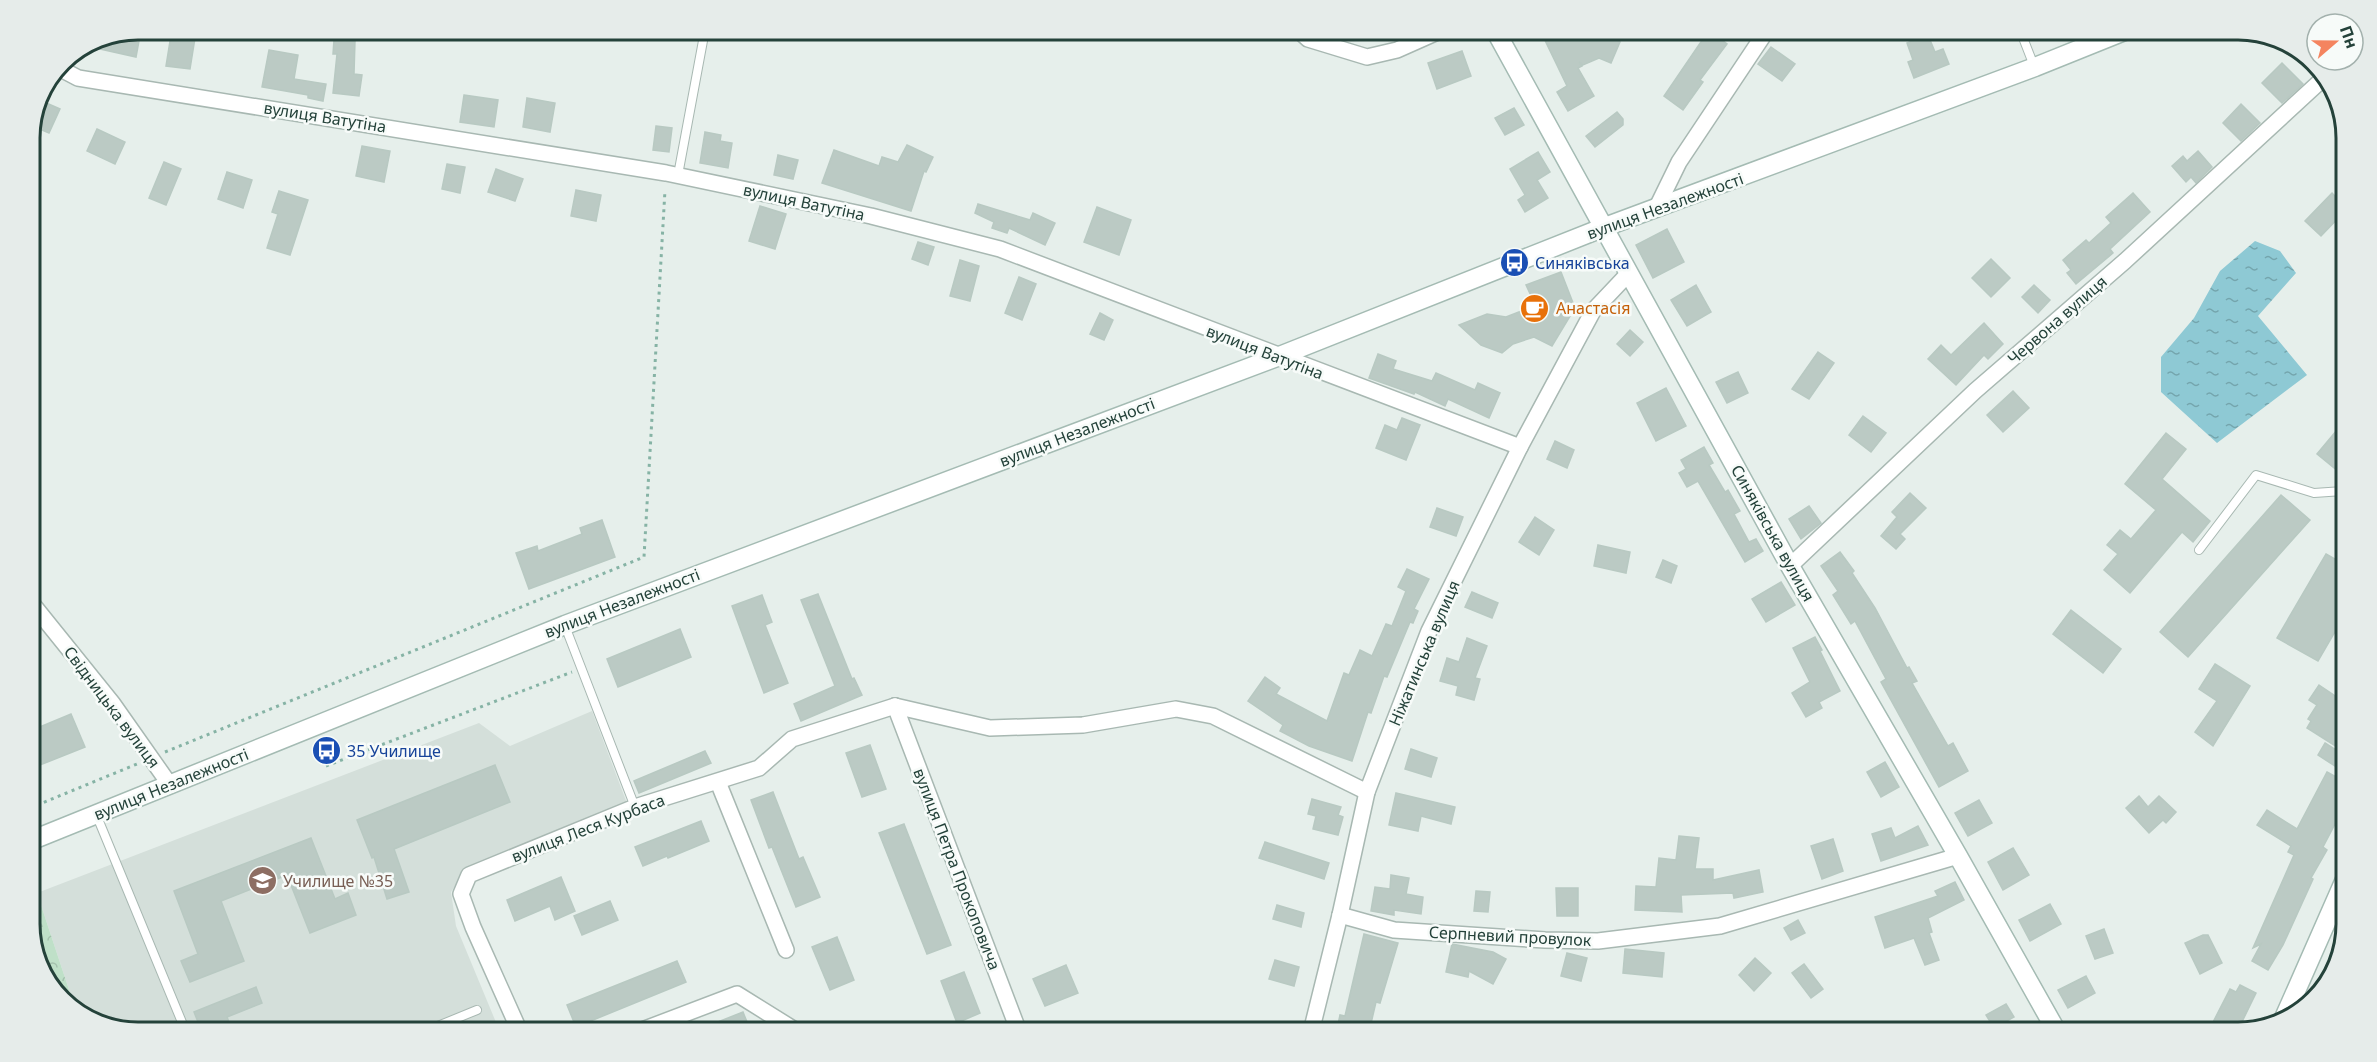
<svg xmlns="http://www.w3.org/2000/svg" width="2377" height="1062" viewBox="0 0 2377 1062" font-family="'Noto Sans',sans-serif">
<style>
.built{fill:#d4dfda}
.park{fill:url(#park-crowns)}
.water{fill:url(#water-ripples)}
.building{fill:#bbcac4;stroke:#b8c9c2;stroke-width:1.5}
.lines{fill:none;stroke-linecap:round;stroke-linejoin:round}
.lane-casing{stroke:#a8b8b2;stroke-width:10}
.street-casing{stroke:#a8b8b2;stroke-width:18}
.secondary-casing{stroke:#a4bbb3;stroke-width:21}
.path{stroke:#86b3a5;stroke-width:3;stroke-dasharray:3 4.5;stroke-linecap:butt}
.lane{stroke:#fff;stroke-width:8}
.street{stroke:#fff;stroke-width:15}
.secondary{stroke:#fff;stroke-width:18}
.labels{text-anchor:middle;stroke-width:5;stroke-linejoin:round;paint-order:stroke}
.street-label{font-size:16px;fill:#24423a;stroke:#f7fbf9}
.transit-label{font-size:16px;fill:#164399;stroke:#f7fbf9;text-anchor:start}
.food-label{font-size:16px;fill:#c56008;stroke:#f7fbf9;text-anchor:start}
.education-label{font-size:16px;fill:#785e54;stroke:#f7fbf9;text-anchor:start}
.rim{fill:none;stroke:#24423a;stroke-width:3}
</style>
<defs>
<pattern id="park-crowns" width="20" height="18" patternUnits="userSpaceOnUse" patternTransform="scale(1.5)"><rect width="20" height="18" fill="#bfe0c8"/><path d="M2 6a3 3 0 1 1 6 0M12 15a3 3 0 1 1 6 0" fill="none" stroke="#a4c1ad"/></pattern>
<pattern id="water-ripples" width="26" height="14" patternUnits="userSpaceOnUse" patternTransform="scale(1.5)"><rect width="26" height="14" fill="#8ec9d4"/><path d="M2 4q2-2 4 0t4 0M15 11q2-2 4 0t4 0" fill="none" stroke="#74a5ad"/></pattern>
</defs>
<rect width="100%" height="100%" fill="#e6efeb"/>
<path class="built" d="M 592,711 L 628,806 L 465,871 L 451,892 L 456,926 L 500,1032 L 139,1032 L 97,1024 L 74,1005 L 37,893 L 479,723 L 510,746 Z"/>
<path class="park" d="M 37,893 L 74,1005 L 48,984 L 30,931 L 30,895 Z"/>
<path class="water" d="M 2255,241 L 2280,251 L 2296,273 L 2258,316 L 2307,375 L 2217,443 L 2161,392 L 2161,357 L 2194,318 L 2220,271 Z"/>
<g class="building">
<path d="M 141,30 L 136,57 L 86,46 L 97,38 Z"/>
<path d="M 1540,30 L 1593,30 L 1620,42 L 1611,63 L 1599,58 L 1583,65 L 1579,62 L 1582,66 L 1578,68 L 1594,96 L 1568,111 L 1557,92 L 1567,86 Z"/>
<path d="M 1709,30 L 1727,44 L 1700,80 L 1703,82 L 1683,110 L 1664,96 Z"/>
<path d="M 171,35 L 195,38 L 190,69 L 166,66 Z"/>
<path d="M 1928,35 L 1935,52 L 1943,49 L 1949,64 L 1914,78 L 1908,62 L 1913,60 L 1907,43 Z"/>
<path d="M 334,40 L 355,41 L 354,74 L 362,75 L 359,96 L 333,93 L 337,54 L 333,54 Z"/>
<path d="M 1771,47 L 1795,64 L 1782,81 L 1758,64 Z"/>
<path d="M 269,50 L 298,55 L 294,79 L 326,84 L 323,101 L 308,98 L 308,95 L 262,87 Z"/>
<path d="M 1462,51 L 1471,76 L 1437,89 L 1428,63 Z"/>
<path d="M 2282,63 L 2303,84 L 2282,103 L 2262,83 Z"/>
<path d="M 464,95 L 498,100 L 494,127 L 460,122 Z"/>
<path d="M 527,98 L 555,103 L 550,132 L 523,127 Z"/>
<path d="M 44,102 L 60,109 L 49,133 L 33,126 Z"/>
<path d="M 2241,104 L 2260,123 L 2241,141 L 2223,123 Z"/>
<path d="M 1514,108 L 1524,125 L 1505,135 L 1495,118 Z"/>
<path d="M 1617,112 L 1623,119 L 1623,125 L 1595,147 L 1586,136 Z"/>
<path d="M 656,126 L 672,128 L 669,152 L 653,150 Z"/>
<path d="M 97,129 L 125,142 L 115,164 L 87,151 Z"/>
<path d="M 705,132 L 721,135 L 720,141 L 732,143 L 728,168 L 700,163 Z"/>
<path d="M 907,145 L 933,157 L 926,172 L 924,171 L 911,211 L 822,183 L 834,150 L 879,166 L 882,157 L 898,162 Z"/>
<path d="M 362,146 L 390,151 L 384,182 L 356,176 Z"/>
<path d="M 2198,151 L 2212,167 L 2196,183 L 2191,177 L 2186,182 L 2172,166 L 2183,156 L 2187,161 Z"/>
<path d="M 1538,152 L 1550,172 L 1537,180 L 1548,198 L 1525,212 L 1518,200 L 1525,195 L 1510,169 Z"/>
<path d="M 778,155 L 798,160 L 793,179 L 774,175 Z"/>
<path d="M 164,162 L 181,169 L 166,205 L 149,198 Z"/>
<path d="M 447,164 L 465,167 L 460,193 L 442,189 Z"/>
<path d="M 496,169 L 523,179 L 515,201 L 488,192 Z"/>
<path d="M 227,172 L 252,180 L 243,208 L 218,199 Z"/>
<path d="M 576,190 L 601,195 L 596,221 L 571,216 Z"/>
<path d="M 279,191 L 308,200 L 290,255 L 267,248 L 278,214 L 272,212 Z"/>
<path d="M 2133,193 L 2150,212 L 2110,249 L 2113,253 L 2076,284 L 2067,273 L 2071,270 L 2063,260 L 2086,240 L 2089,243 L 2111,223 L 2106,217 Z"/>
<path d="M 2332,193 L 2347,209 L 2321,236 L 2305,221 Z"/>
<path d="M 978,204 L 1030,220 L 1033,213 L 1055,223 L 1045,245 L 1009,228 L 1007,233 L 992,228 L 994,222 L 975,213 Z"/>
<path d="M 760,206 L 786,214 L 775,249 L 749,241 Z"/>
<path d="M 1097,207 L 1131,220 L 1119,255 L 1084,242 Z"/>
<path d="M 1667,229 L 1684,262 L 1653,278 L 1636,245 Z"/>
<path d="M 918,242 L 934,247 L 928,265 L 912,259 Z"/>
<path d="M 1991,259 L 2010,278 L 1991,297 L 1972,278 Z"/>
<path d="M 960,260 L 979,266 L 970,301 L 950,296 Z"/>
<path d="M 1561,272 L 1575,308 L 1552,346 L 1534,337 L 1513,344 L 1502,353 L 1481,345 L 1459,325 L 1487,314 L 1506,317 L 1524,310 L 1532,298 L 1526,285 Z"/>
<path d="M 1019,277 L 1036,284 L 1022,320 L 1005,313 Z"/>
<path d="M 1696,285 L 1711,312 L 1687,326 L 1671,300 Z"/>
<path d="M 2034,285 L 2050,300 L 2038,313 L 2022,297 Z"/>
<path d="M 1100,313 L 1113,320 L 1104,340 L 1090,334 Z"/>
<path d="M 1984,323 L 2003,344 L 1988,359 L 1984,355 L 1956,385 L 1928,359 L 1941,345 L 1951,355 Z"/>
<path d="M 1630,330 L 1643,342 L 1630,356 L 1617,344 Z"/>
<path d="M 1818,352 L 1834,363 L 1809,399 L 1792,389 Z"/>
<path d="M 1378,354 L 1396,361 L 1393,369 L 1432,381 L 1436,373 L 1475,390 L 1478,383 L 1500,393 L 1489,418 L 1448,399 L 1445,406 L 1415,392 L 1414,394 L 1369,378 Z"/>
<path d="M 1738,372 L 1748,393 L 1727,403 L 1716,382 Z"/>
<path d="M 1666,388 L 1686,426 L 1656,441 L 1637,403 Z"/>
<path d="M 2013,391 L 2029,408 L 2003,432 L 1987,415 Z"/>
<path d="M 1863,416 L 1886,433 L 1871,452 L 1849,435 Z"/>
<path d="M 1402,418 L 1420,425 L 1406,460 L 1376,448 L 1385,425 L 1397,430 Z"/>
<path d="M 2347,418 L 2347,463 L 2339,472 L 2317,454 Z"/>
<path d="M 2166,433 L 2186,449 L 2162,479 L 2210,521 L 2193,542 L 2182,532 L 2130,593 L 2104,570 L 2118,554 L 2107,545 L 2120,530 L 2131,539 L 2156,510 L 2125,484 Z"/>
<path d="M 1555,441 L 1574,450 L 1567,468 L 1547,459 Z"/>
<path d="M 1704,447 L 1713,463 L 1709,465 L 1725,492 L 1728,490 L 1740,511 L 1734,514 L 1749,542 L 1756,539 L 1763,551 L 1745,562 L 1698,481 L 1687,487 L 1679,473 L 1686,469 L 1681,460 Z"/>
<path d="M 1910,493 L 1926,508 L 1900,534 L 1905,539 L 1896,549 L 1881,536 L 1897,517 L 1892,512 Z"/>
<path d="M 2281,495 L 2310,520 L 2188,657 L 2160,632 Z"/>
<path d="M 1809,506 L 1821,523 L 1801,539 L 1789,519 Z"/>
<path d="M 1437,508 L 1463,517 L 1456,536 L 1430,527 Z"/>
<path d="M 1535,517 L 1554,530 L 1539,555 L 1519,542 Z"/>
<path d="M 602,520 L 615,557 L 529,589 L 516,553 L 537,546 L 538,551 L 582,534 L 580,528 Z"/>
<path d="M 1598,545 L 1630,552 L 1626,573 L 1594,566 Z"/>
<path d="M 1840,552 L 1854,571 L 1852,573 L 1875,608 L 1907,668 L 1909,667 L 1917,681 L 1912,683 L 1948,746 L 1953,743 L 1968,771 L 1939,787 L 1881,682 L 1886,679 L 1855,621 L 1851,624 L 1833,595 L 1838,591 L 1821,566 Z"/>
<path d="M 2326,554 L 2347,566 L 2347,611 L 2318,661 L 2277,638 Z"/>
<path d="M 1663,560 L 1677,566 L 1671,583 L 1656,577 Z"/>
<path d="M 1407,569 L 1429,579 L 1414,609 L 1418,611 L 1413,623 L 1410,622 L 1387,677 L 1384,676 L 1371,713 L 1368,712 L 1352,761 L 1309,746 L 1280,731 L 1283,725 L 1248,701 L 1265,677 L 1280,688 L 1276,694 L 1327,721 L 1344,673 L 1349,675 L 1360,650 L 1372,656 L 1386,624 L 1392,626 L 1406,591 L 1398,587 Z"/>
<path d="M 1781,582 L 1795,605 L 1766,622 L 1752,599 Z"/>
<path d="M 1472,592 L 1498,603 L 1492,618 L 1465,607 Z"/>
<path d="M 818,594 L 852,679 L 854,678 L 862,695 L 801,721 L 794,704 L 835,686 L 801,600 Z"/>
<path d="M 762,595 L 772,622 L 765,625 L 788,683 L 764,693 L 732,606 Z"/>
<path d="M 2071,610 L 2121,649 L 2103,673 L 2053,634 Z"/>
<path d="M 680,629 L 691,657 L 618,687 L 607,659 Z"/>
<path d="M 1815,637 L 1822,650 L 1820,651 L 1840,691 L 1819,702 L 1822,708 L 1806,717 L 1792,693 L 1810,682 L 1793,648 Z"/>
<path d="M 1467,638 L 1487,646 L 1475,678 L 1480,679 L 1474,700 L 1456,695 L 1458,686 L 1440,681 L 1447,658 L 1459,662 Z"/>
<path d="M 2215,664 L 2250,686 L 2213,746 L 2195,732 L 2217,701 L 2199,689 Z"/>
<path d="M 2319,685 L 2347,704 L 2347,731 L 2337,747 L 2307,728 L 2311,721 L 2308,719 L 2317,705 L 2309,700 Z"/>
<path d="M 71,714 L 85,747 L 30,769 L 30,731 Z"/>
<path d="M 2325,743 L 2347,757 L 2341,770 L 2318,755 Z"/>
<path d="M 870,745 L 886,789 L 862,797 L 846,753 Z"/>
<path d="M 1411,749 L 1437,758 L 1431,777 L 1405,769 Z"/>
<path d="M 705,751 L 711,763 L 639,793 L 634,781 Z"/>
<path d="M 1885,762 L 1899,787 L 1881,797 L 1867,772 Z"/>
<path d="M 495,765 L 510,802 L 394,849 L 409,892 L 387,899 L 374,857 L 372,858 L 357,820 Z"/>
<path d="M 2327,772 L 2347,783 L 2347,801 L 2323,847 L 2327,850 L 2311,878 L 2313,879 L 2283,945 L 2268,970 L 2252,961 L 2261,944 L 2253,948 L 2294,855 L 2288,852 L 2291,846 L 2257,825 L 2267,810 L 2297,829 Z"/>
<path d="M 773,792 L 799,859 L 803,857 L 820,897 L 796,907 L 772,847 L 769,848 L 751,800 Z"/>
<path d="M 1396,793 L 1455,807 L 1451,824 L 1421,816 L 1418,831 L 1389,825 Z"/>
<path d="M 2139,796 L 2148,807 L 2159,796 L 2176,812 L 2166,823 L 2163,820 L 2149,833 L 2126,808 Z"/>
<path d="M 1312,799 L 1341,807 L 1338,815 L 1343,817 L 1338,835 L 1313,829 L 1316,816 L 1308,814 Z"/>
<path d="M 1979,800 L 1992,823 L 1968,836 L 1955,813 Z"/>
<path d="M 701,821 L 709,841 L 668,858 L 667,856 L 643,866 L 635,847 Z"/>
<path d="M 904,824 L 951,945 L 927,954 L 879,833 Z"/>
<path d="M 1918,826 L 1928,845 L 1881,861 L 1872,834 L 1891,828 L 1895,838 Z"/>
<path d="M 1679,836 L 1699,838 L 1695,869 L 1713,869 L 1713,880 L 1759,870 L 1763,892 L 1734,898 L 1733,893 L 1681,895 L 1682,912 L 1635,910 L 1636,886 L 1656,887 L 1659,858 L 1676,860 Z"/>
<path d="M 311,838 L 335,899 L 348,893 L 356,915 L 310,933 L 287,875 L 221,901 L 244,961 L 190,982 L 181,961 L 198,954 L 174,891 Z"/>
<path d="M 1833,839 L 1843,871 L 1822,879 L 1811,846 Z"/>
<path d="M 1265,842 L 1329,863 L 1324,879 L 1259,858 Z"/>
<path d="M 2013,848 L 2029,875 L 2003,890 L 1988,862 Z"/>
<path d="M 1391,875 L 1409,878 L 1406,894 L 1423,897 L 1421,914 L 1394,910 L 1394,915 L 1371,911 L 1375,887 L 1390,889 Z"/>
<path d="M 561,877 L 575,911 L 555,920 L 550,906 L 515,921 L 507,900 Z"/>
<path d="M 1955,882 L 1964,900 L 1928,918 L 1932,932 L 1929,933 L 1939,960 L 1925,965 L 1914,938 L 1885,948 L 1875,917 L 1938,896 L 1935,891 Z"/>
<path d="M 1556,888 L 1578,888 L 1578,916 L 1557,916 Z"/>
<path d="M 1476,891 L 1490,892 L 1488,912 L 1474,911 Z"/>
<path d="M 610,901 L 618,920 L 582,935 L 574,916 Z"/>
<path d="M 2050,904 L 2061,924 L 2030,941 L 2019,920 Z"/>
<path d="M 1277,905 L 1304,913 L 1301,927 L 1273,919 Z"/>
<path d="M 1798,920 L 1805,933 L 1791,940 L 1784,928 Z"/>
<path d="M 2104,929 L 2113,953 L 2095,959 L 2086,936 Z"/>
<path d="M 1364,934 L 1398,943 L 1380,1003 L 1376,1002 L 1369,1032 L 1348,1032 L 1337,1029 L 1340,1015 L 1345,1016 Z"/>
<path d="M 2203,935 L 2208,935 L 2222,963 L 2200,974 L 2185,943 Z"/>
<path d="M 837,937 L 854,980 L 830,990 L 812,947 Z"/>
<path d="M 1452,944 L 1493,952 L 1506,959 L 1493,984 L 1469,971 L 1468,977 L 1446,972 Z"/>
<path d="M 1625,949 L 1664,953 L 1662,977 L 1623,973 Z"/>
<path d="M 1567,953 L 1587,958 L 1581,981 L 1561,976 Z"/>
<path d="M 1755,958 L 1771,973 L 1754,991 L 1739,975 Z"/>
<path d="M 1275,960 L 1299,967 L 1294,986 L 1269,979 Z"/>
<path d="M 677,961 L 686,982 L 576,1027 L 567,1005 Z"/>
<path d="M 1804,964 L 1823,989 L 1811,998 L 1792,973 Z"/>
<path d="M 1066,965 L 1078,993 L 1045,1006 L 1033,979 Z"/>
<path d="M 964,972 L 980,1013 L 957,1023 L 941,981 Z"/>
<path d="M 2086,976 L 2095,993 L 2068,1008 L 2058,990 Z"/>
<path d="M 2240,985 L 2256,993 L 2237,1032 L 2208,1032 L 2230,989 L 2236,992 Z"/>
<path d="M 256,987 L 262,1003 L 227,1017 L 233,1032 L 202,1032 L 194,1012 Z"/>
<path d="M 2006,1004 L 2014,1017 L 1994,1028 L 1986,1015 Z"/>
<path d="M 743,1012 L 751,1032 L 695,1032 L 695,1031 Z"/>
</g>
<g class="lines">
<defs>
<g id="lane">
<path d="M 2020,30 L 2034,66"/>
<path d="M 678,175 L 705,30"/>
<path d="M 2199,550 L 2256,475 L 2314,493 L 2343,491 L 2347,488"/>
<path d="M 565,626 L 635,807"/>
<path d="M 96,814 L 186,1032"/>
<path d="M 423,1032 L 477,1010"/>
</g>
<g id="street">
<path d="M 1298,30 L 1308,39 L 1367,57 L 1397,50 L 1442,30"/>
<path d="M 59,68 L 78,78 L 666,173 L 871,216 L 1000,249 L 1520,447"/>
<path d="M 1656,209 L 1679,162 L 1767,30"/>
<path d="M 1790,566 L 1975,391 L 2125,261 L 2326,76"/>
<path d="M 30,601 L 113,704 L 170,785"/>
<path d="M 895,706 L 990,728 L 1083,725 L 1176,709 L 1213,716 L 1367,792"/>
<path d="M 895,706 L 1019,1032"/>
<path d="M 718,782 L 786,950"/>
<path d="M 1340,915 L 1394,930 L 1545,940 L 1598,941 L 1720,926 L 1958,856"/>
<path d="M 520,1032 L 473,927 L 461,894 L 469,875 L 635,807 L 759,768 L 792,739 L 895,706"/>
<path d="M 637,1032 L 737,994 L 798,1032"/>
<path d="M 1311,1032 L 1340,915 L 1367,792 L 1429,631 L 1520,447 L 1593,311 L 1628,274"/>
</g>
<g id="secondary">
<path d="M 1495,30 L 1790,566 L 1958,856 L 2057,1032"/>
<path d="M 30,841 L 565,625 L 1277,357 L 1602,228 L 2035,67 L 2127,30"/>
<path d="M 2284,1018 L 2347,875"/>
</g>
</defs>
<use href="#lane" class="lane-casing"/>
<use href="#street" class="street-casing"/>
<use href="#secondary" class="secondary-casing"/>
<g class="path">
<path d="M 165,752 L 644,557 L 665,190"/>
<path d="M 326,766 L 572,672"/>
<path d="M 30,808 L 137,764"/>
<path d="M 30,895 L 37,893"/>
<path d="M 30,910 L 37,893"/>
</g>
<use href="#lane" class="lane"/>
<use href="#street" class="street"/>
<use href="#secondary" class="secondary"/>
</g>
<defs>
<symbol id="bus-disc" viewBox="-11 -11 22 22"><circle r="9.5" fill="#1a4fb4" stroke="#f7fbf9"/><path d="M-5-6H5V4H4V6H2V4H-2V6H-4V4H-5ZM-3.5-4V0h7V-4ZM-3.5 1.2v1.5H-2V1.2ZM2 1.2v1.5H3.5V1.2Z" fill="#fff"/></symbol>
<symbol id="cafe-disc" viewBox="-11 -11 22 22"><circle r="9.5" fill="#e8710a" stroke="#f7fbf9"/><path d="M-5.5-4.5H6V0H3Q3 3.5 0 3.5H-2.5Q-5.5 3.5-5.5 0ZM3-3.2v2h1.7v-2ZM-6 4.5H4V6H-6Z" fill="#fff"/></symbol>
<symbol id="university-disc" viewBox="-11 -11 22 22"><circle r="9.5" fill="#8d6e63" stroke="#f7fbf9"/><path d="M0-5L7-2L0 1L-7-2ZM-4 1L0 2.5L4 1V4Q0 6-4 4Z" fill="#fff"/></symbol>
</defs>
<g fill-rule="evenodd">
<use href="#bus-disc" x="1498" y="246" width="33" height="33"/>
<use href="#cafe-disc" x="1518" y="292" width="33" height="33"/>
<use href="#bus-disc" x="310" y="734" width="33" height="33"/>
<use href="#university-disc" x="246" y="864" width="33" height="33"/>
</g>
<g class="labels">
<g class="street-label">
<text transform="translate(325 117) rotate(9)" y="6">вулиця Ватутіна</text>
<text transform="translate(804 202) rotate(12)" y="6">вулиця Ватутіна</text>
<text transform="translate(1665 206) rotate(-20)" y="6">вулиця Незалежності</text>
<text transform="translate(2057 320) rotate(-41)" y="6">Червона вулиця</text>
<text transform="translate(1265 352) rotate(21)" y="6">вулиця Ватутіна</text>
<text transform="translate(1077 432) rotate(-21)" y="6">вулиця Незалежності</text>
<text transform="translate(1773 533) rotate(61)" y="6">Синяківська вулиця</text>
<text transform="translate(622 603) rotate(-21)" y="6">вулиця Незалежності</text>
<text transform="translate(1424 653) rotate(-67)" y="6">Ніжатинська вулиця</text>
<text transform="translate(112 707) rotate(53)" y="6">Свідницька вулиця</text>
<text transform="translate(171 784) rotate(-22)" y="6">вулиця Незалежності</text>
<text transform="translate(588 828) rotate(-21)" y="6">вулиця Леся Курбаса</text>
<text transform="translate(957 869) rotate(69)" y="6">вулиця Петра Прокоповича</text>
<text transform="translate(1510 936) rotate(3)" y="6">Серпневий провулок</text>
</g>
<g class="transit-label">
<text x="1535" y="269">Синяківська</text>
<text x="347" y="757">35 Училище</text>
</g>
<g class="food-label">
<text x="1556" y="314">Анастасія</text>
</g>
<g class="education-label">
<text x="283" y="887">Училище №35</text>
</g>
</g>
<path d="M0 0H2377V1062H0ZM138 40H2238A98 98 0 0 1 2336 138V924A98 98 0 0 1 2238 1022H138A98 98 0 0 1 40 924V138A98 98 0 0 1 138 40Z" fill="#e6ecea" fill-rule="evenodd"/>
<path class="rim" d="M138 40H2238A98 98 0 0 1 2336 138V924A98 98 0 0 1 2238 1022H138A98 98 0 0 1 40 924V138A98 98 0 0 1 138 40Z"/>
<g transform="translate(2335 42) rotate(70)"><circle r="28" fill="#f7fbf9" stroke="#a3b1ad" stroke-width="1.5"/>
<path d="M0-4.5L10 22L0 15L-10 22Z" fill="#f4845f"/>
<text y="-9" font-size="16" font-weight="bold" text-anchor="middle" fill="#24423a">Пн</text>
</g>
</svg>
